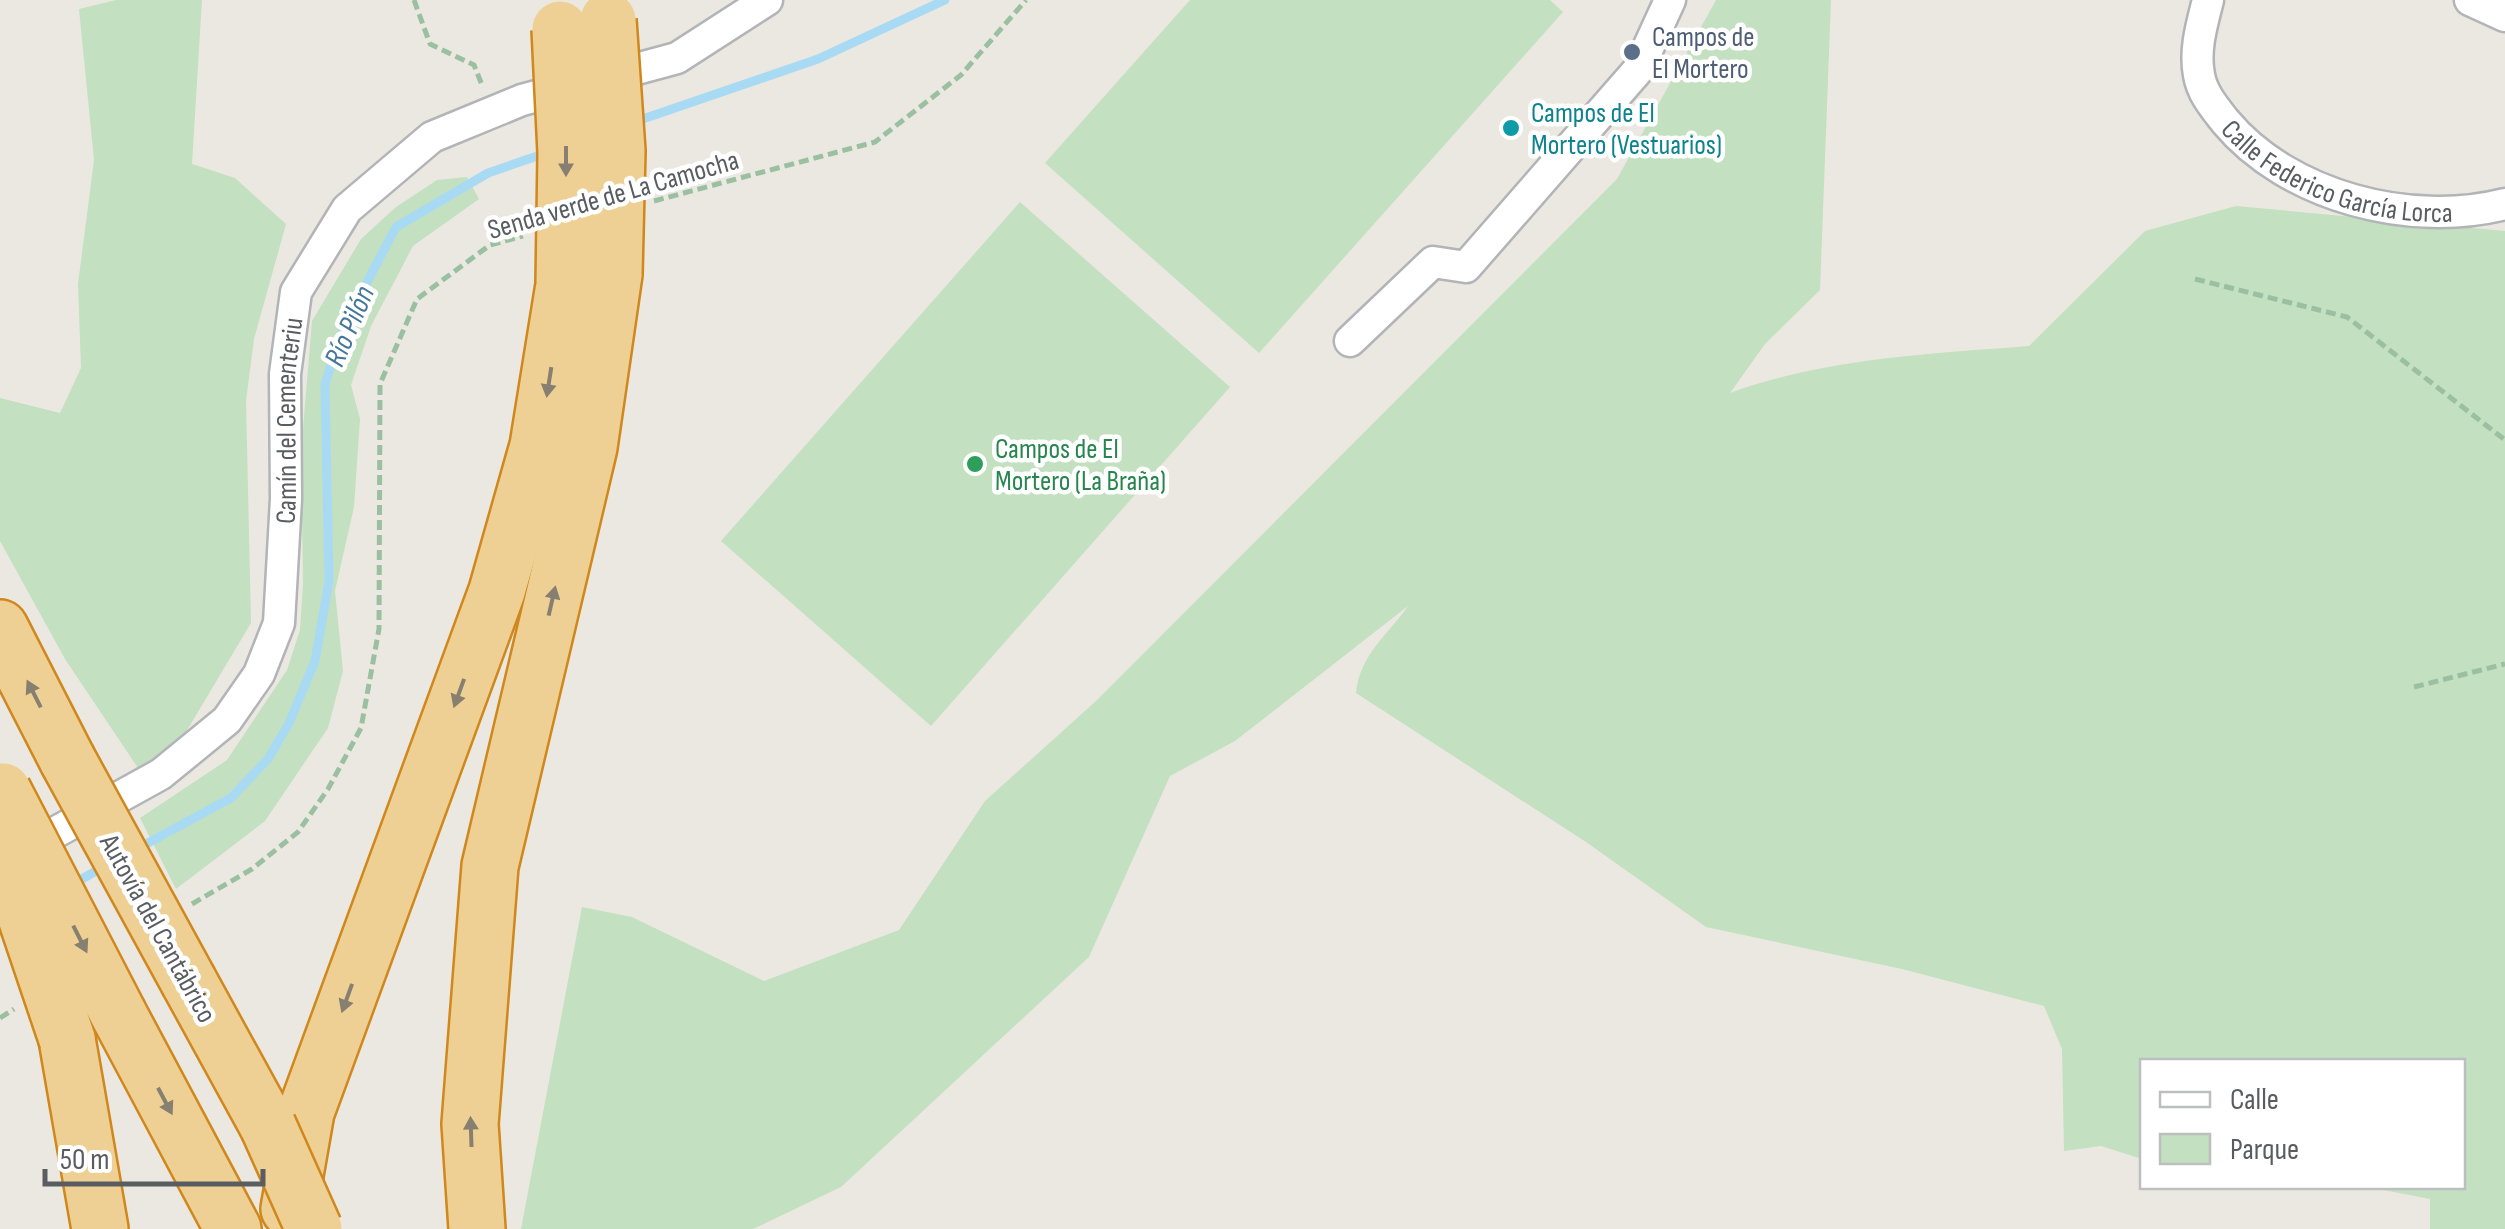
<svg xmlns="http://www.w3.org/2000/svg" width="2505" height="1229" viewBox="0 0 2505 1229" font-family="'Sofia Sans Condensed',sans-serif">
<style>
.green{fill:#c3e0c0}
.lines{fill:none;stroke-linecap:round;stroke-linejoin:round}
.stream{stroke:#a8daf4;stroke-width:9}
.minor-casing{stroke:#b2b4b7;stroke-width:35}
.motorway-casing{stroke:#d0871b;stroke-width:60}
.path{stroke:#9ac0a1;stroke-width:5;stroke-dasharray:10 5;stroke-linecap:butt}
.minor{stroke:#fff;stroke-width:30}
.motorway{stroke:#efd094;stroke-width:55}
.motorway-bridge-casing{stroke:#d0871b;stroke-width:60;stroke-linecap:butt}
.motorway-bridge{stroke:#efd094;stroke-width:55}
.oneway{fill:#878070}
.service-dot{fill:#5c6f8a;stroke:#fff;stroke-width:4}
.culture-dot{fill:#0f9aa8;stroke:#fff;stroke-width:4}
.leisure-dot{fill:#2e9e5b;stroke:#fff;stroke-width:4}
.labels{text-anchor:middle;stroke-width:9;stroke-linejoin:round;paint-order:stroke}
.service-label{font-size:28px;fill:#4e5e75;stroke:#fff;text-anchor:start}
.culture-label{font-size:28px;fill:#0d838f;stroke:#fff;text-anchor:start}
.street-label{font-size:28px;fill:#5a5d60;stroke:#fff}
.leisure-label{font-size:28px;fill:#27864d;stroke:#fff;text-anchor:start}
.water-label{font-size:30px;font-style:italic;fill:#46779b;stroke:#fff}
</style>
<rect width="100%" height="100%" fill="#ebe8e1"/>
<g class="green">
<path d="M 116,0 L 202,0 L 192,164 L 235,178 L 286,224 L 254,339 L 246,401 L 251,623 L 186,732 L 140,771 L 65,659 L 0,541 L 0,398 L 60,413 L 81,368 L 78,284 L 94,160 L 79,9 Z"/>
<path d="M 1190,0 L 1550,0 L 1563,12 L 1259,353 L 1045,163 Z"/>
<path d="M 1716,0 L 1831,0 L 1820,290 L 1765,344 L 1730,393 C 1827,358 1927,354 2029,346 L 2145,231 L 2236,206 L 2505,231 L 2505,1229 L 2430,1229 L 2430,1199 L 2368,1187 L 2462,1186 L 2462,1062 L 2142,1062 L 2142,1159 L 2101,1146 L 2064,1151 L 2062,1049 L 2044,1006 L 1902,969 L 1706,927 L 1586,842 L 1356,693 C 1360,654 1388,635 1408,606 L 1235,741 L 1170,776 L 1089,957 L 841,1187 L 753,1229 L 521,1229 L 582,907 L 632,917 L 764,981 L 899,930 L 985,801 L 1096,701 L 1617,179 Z"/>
<path d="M 467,177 L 479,199 L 413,246 L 371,326 L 351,385 L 360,419 L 354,507 L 335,591 L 343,671 L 328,728 L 265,821 L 176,889 L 140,818 L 227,760 L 287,670 L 300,630 L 303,584 L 301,452 L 312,321 L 361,239 L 396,207 L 437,180 Z"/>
<path d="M 1020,202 L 1230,387 L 931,726 L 721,541 Z"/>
</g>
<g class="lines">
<g class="stream">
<path d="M 634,122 L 818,59 L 945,0"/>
<path d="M 135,850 L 231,798 L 268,759 L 289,723 L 315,661 L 329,581 L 325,384 L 344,326 L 396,227 L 488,173 L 549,152"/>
<path d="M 73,884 L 103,867"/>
</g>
<defs>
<g id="minor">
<path id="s1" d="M 2208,0 C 2202,24 2194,50 2199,75 C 2202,93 2214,107 2225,121 C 2288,197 2411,228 2505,204"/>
<path d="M 2470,0 L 2505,16"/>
<path d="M 1350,341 L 1433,262 L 1466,267 L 1638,70 L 1670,0"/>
<path id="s2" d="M 20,852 L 161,774 L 227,720 L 259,674 L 279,623 L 286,499 L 285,374 L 296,292 L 347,209 L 432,137 L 522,100 L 677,58 L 767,0"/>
</g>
<g id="motorway">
<path d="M 0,628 L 67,759"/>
<path d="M 189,982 L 268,1126"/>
<path d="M 119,1015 L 233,1229"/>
<path d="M 67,1039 L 100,1229"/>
<path d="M 289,1209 L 306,1112 L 497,591 L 538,446 L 564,285"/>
<path d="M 477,1229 L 470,1124 L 490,866 L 589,447 L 614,274"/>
</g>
</defs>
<use href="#minor" class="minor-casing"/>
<use href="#motorway" class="motorway-casing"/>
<g class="path">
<path d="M 414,0 L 430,44 L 474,65 L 482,85"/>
<path d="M 654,201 L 875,142 L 961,75 L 1026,0"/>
<path d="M 2195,279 L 2347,317 L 2505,440"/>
<path d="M 2414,687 L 2505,664"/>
<path d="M 192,904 L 252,869 L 298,832 L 328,789 L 361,728 L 379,629 L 380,384 L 417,299 L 490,245 L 523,236"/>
<path d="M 0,1018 L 14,1009"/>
</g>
<use href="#minor" class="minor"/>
<use href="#motorway" class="motorway"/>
<defs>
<g id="motorway-bridge">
<path d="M 608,20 L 617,151 L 614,274"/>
<path d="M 560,29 L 566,153 L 564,285"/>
<path d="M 67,759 L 189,982"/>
<path d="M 3,791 L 119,1015"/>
<path d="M 9,867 L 67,1039"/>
<path d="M 268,1126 L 314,1229"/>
</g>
</defs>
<use href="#motorway-bridge" class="motorway-bridge-casing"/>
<use href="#motorway-bridge" class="motorway-bridge"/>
</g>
<defs><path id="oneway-solid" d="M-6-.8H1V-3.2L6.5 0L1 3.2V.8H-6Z" transform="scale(2.5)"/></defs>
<g class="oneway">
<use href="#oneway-solid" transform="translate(566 161) rotate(90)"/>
<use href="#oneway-solid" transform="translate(549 382) rotate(99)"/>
<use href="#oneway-solid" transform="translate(552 601) rotate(-77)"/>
<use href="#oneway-solid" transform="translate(459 693) rotate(110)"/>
<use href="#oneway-solid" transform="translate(34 694) rotate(-117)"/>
<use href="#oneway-solid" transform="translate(80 939) rotate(63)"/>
<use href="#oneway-solid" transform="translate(347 998) rotate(110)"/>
<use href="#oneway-solid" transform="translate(165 1101) rotate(62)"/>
<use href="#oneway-solid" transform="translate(471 1132) rotate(-92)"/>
</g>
<circle class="service-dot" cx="1632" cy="52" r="10"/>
<circle class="culture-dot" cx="1511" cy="128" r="10"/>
<circle class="leisure-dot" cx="975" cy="464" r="10"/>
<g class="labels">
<g class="service-label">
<text x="1652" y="46">Campos de<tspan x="1652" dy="32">El Mortero</tspan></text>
</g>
<g class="culture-label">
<text x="1531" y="122">Campos de El<tspan x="1531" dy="32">Mortero (Vestuarios)</tspan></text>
</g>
<g class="street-label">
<text dy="10" stroke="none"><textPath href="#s1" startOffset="258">Calle Federico García Lorca</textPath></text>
<text transform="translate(613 194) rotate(-16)" y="10">Senda verde de La Camocha</text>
<text dy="10" stroke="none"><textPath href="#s2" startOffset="560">Camín del Cementeriu</textPath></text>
<text transform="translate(159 928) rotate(61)" y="10">Autovía del Cantábrico</text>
</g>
<g class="leisure-label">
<text x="995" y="458">Campos de El<tspan x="995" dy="32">Mortero (La Braña)</tspan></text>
</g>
<g class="water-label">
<text transform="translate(349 326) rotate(-67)" y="10">Río Pilón</text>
</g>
</g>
<rect x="2140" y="1059" width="325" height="130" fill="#ffffff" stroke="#bdbebf" stroke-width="2.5"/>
<rect x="2160" y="1092" width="50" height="15" fill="#ffffff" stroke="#bdbebf" stroke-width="2.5"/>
<text x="2230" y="1109" font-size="30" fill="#5a5d60">Calle</text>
<rect x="2160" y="1134" width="50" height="30" fill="#c3e0c0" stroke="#bdbebf" stroke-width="2.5"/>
<text x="2230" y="1159" font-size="30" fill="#5a5d60">Parque</text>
<path d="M45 1169v15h218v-15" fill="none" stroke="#5a5d60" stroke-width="5"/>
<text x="60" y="1169" font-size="30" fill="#5a5d60" stroke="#ffffff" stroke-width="8" paint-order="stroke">50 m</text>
</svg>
